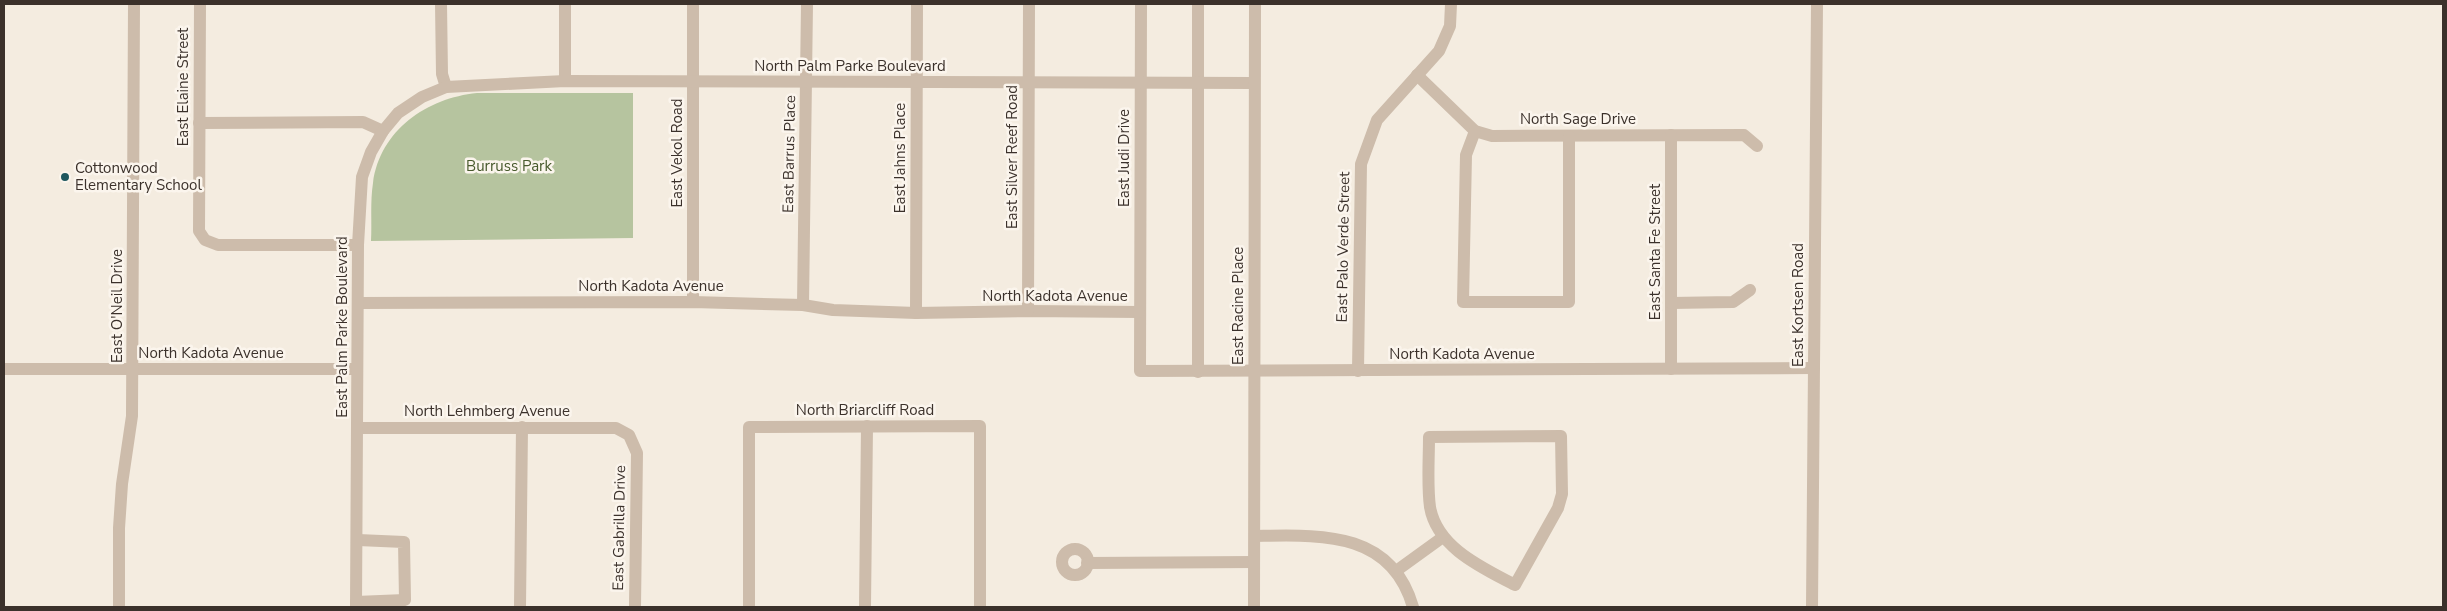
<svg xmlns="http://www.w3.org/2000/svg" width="2447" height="611" viewBox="0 0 2447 611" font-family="'Nunito Sans',sans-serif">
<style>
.green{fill:#b6c49f}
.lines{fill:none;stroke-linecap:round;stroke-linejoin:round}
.minor{stroke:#cdbcab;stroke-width:12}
.poi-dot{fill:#1e575e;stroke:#fbf5ed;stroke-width:2}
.labels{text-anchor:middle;stroke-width:5;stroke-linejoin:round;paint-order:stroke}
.street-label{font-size:15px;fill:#3b312b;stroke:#fbf5ed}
.park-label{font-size:15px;fill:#485a2d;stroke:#fbf5ed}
.poi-label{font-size:15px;fill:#3b312b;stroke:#fbf5ed;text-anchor:start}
</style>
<rect width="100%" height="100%" fill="#f4ece0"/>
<path class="green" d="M 477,93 L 633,93 L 633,238 L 371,241 C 372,222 370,202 373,183 C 380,130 427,98 477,93 Z"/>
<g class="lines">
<g class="minor">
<path d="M 200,4 L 199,231 L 205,240 L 218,245 L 358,245"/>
<path d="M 441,4 L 442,74 L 446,87"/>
<path d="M 1141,4 L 1140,371 L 1814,368"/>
<path d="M 1417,75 L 1475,131 L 1492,136 L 1744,135 L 1757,146"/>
<path d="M 565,81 L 565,4"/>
<path d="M 199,123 L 363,122 L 383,131"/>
<path d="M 1475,131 L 1466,155 L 1463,302 L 1569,302 L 1569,136"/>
<path d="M 1671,135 L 1671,369"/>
<path d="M 693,302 L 693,4"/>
<path d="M 359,303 L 693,302 L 803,305 L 833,310 L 916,313 L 1028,311 L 1139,312"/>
<path d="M 1671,303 L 1733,302 L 1750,290"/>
<path d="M 803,305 L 807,4"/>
<path d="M 1028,311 L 1029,4"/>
<path d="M 916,313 L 917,4"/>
<path d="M 4,369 L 357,369"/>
<path d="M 1358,371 L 1361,164 L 1377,120 L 1439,51 L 1450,26 L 1451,4"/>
<path d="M 1198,372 L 1198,4"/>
<path d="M 357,428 L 616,428 L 629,435 L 637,453 L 635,607"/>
<path d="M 1561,436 L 1562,494 L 1558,508 L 1515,585 C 1483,568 1437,548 1430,507 C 1427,485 1429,460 1429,437 Z"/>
<path d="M 1255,536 C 1320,535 1391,530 1413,607"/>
<circle cx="1075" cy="562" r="13"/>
<path d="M 1087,563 L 1254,562"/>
<path d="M 1396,571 L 1443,537"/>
<path d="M 356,602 L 405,600 L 404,542 L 358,540"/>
<path d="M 119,607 L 119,528 L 122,484 L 132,416 L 134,4"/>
<path d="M 356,607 L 358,245 L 362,177 L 371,152 L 383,131 L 398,113 L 422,97 L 446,87 L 565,81 L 1254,83"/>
<path d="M 520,607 L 522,427"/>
<path d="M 749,607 L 749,427 L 980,426 L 980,607"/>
<path d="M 865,607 L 867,426"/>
<path d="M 1254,607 L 1255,4"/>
<path d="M 1812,607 L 1817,4"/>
</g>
</g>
<circle class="poi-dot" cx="65" cy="177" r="5"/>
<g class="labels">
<g class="street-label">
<text x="850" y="71">North Palm Parke Boulevard</text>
<text transform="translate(183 87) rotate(-90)" y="5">East Elaine Street</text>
<text x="1578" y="124">North Sage Drive</text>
<text transform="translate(677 153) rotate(-90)" y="5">East Vekol Road</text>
<text transform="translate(789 154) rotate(-89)" y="5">East Barrus Place</text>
<text transform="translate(1012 157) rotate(-90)" y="5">East Silver Reef Road</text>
<text transform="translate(900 158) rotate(-90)" y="5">East Jahns Place</text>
<text transform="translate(1124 158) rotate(-90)" y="5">East Judi Drive</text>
<text transform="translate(1343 247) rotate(-89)" y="5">East Palo Verde Street</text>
<text transform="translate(1655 252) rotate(-90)" y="5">East Santa Fe Street</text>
<text x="651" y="291">North Kadota Avenue</text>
<text x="1055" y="301">North Kadota Avenue</text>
<text transform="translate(1798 305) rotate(-90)" y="5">East Kortsen Road</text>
<text transform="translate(117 306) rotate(-90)" y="5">East O'Neil Drive</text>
<text transform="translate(1238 306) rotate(-90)" y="5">East Racine Place</text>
<text transform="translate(342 327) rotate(-90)" y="5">East Palm Parke Boulevard</text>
<text x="211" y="358">North Kadota Avenue</text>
<text x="1462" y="359">North Kadota Avenue</text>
<text x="865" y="415">North Briarcliff Road</text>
<text x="487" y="416">North Lehmberg Avenue</text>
<text transform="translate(619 528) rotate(-89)" y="5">East Gabrilla Drive</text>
</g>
<g class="park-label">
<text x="509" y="171">Burruss Park</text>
</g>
<g class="poi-label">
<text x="75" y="173">Cottonwood<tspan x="75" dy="17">Elementary School</tspan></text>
</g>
</g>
<rect width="2447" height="611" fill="none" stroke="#3b312b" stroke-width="10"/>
</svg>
